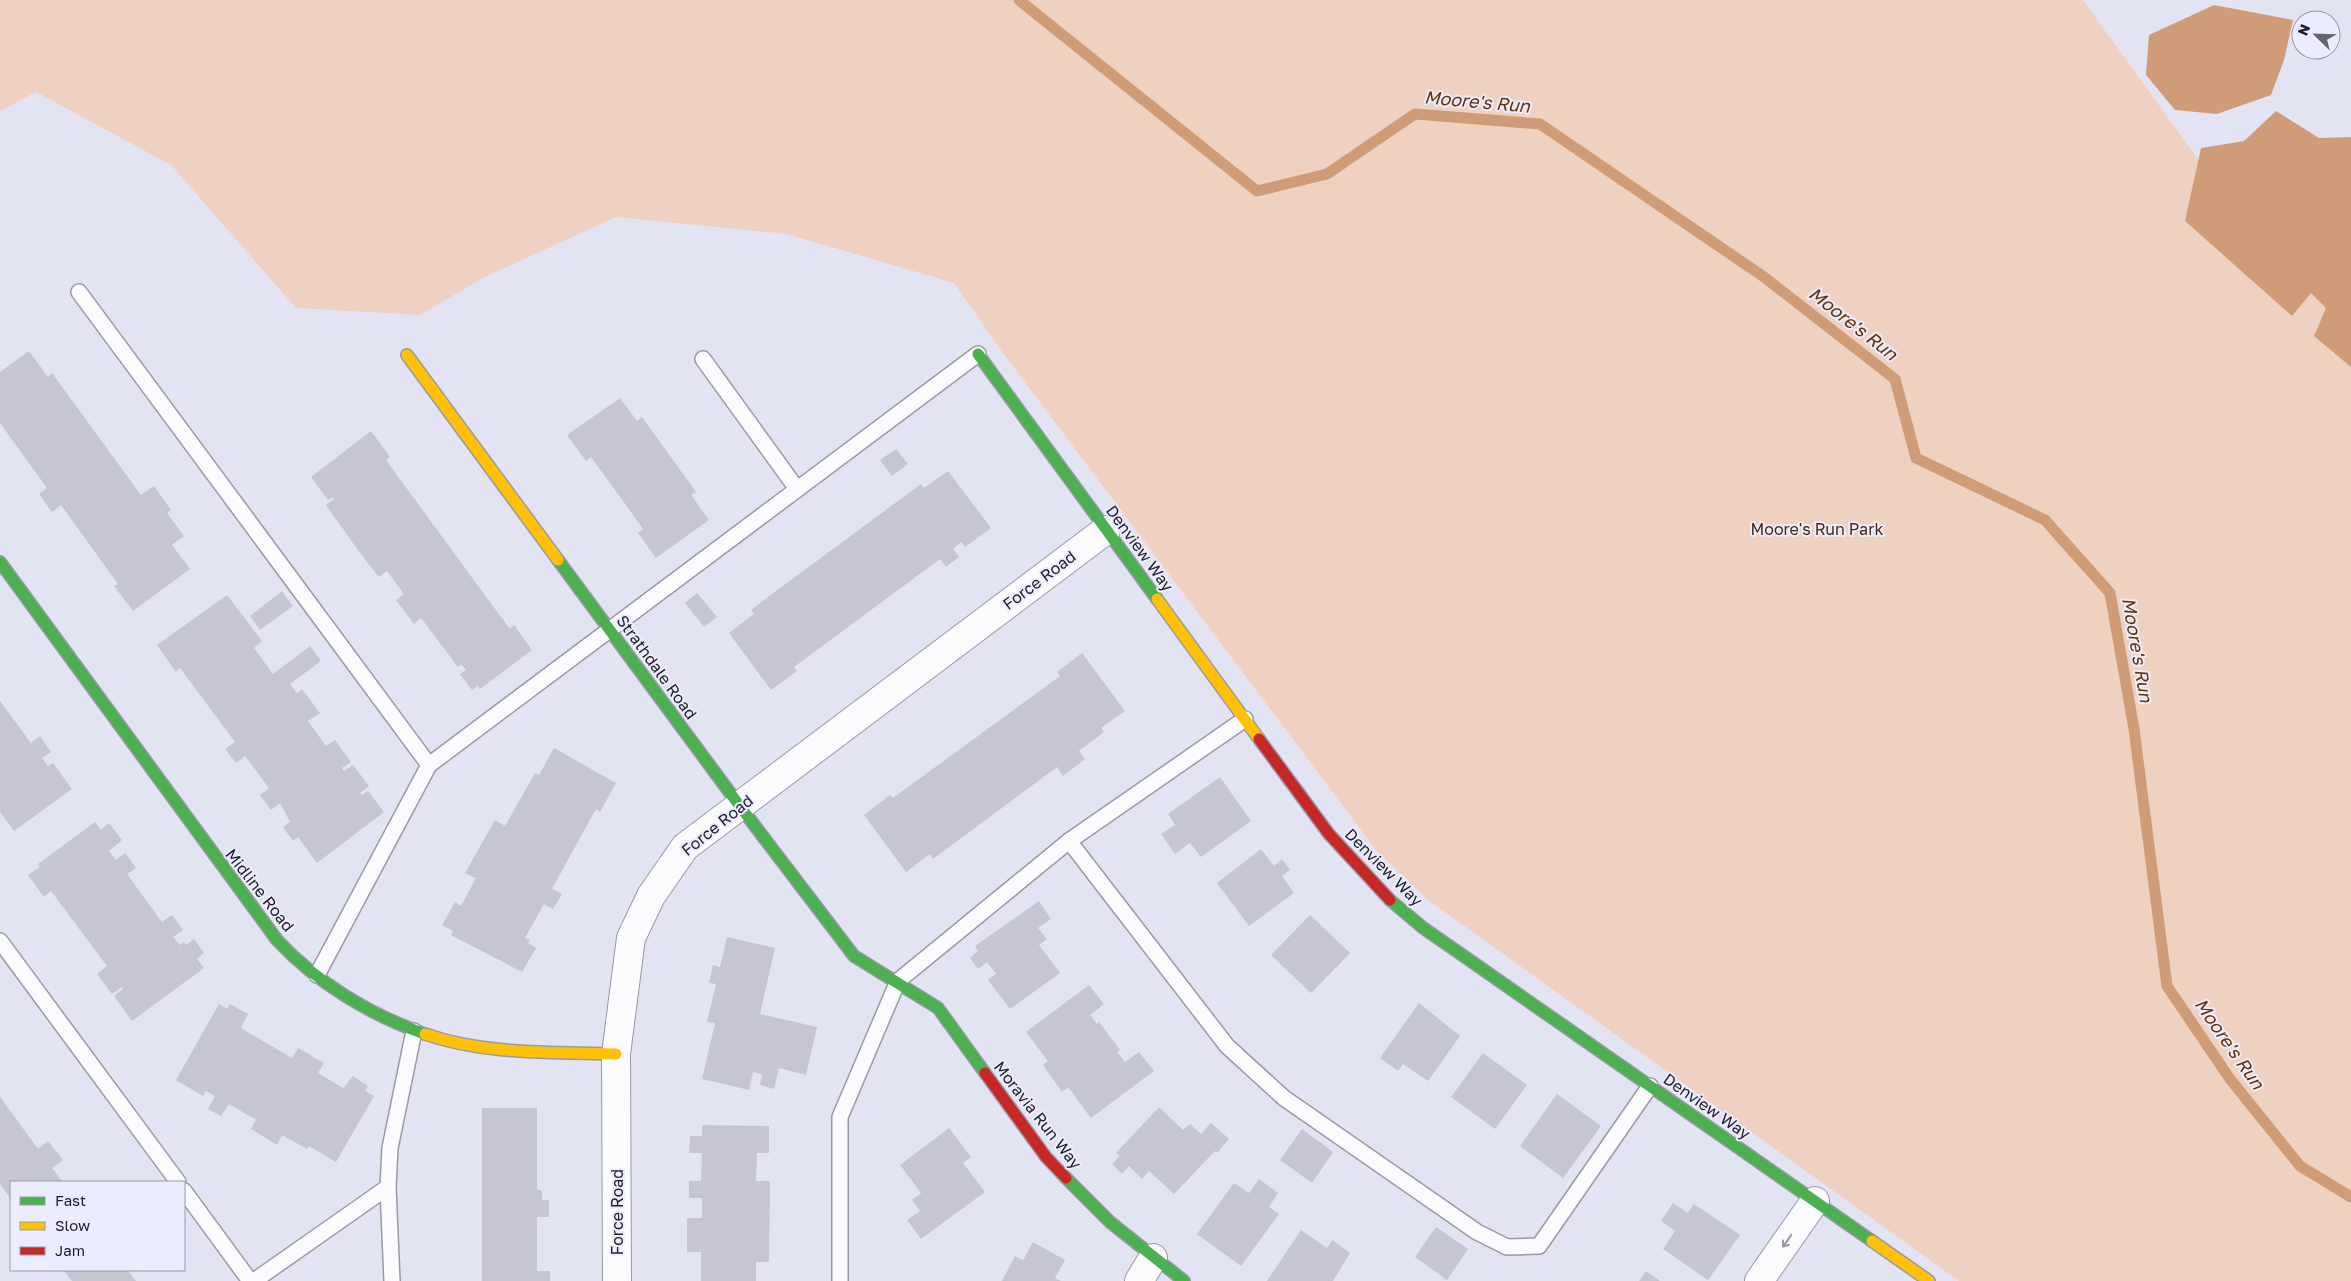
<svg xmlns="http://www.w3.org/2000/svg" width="2351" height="1281" viewBox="0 0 2351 1281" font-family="'Golos Text',sans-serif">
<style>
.green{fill:#efd1c2}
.water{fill:#d09c77}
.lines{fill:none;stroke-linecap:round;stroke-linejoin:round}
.stream{stroke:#d09c77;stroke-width:11}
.building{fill:#c5c6d2}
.lane-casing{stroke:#999aa5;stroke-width:18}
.street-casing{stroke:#999aa5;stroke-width:30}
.fast-casing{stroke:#999aa5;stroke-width:14}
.slow-casing{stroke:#999aa5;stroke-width:14}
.jam-casing{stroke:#999aa5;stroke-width:14}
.lane{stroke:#fbfbfd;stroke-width:15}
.street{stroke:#fbfbfd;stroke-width:28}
.fast{stroke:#4caf50;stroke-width:11}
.slow{stroke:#ffc107;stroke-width:11}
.jam{stroke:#c62828;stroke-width:11}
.oneway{stroke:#98989e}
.labels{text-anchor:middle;stroke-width:4;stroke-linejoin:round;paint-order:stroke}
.park-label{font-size:16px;fill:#47280f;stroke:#ebecfd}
.street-label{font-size:16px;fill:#1f1f2a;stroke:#ebecfd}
.water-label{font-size:18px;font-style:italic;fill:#643302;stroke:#ebecfd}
</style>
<rect width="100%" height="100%" fill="#e3e4f3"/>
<path class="green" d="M 0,0 L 2083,0 L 2203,166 L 2351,336 L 2351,1281 L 1959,1281 L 1428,900 L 1376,850 L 1000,349 L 954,283 L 787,234 L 616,217 L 483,278 L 420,315 L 296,308 L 171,165 L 36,92 L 0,111 Z"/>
<g class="water">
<path d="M 2214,5 L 2293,20 L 2284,60 L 2271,95 L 2217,114 L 2175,110 L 2146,75 L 2149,35 Z"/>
<path d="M 2276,111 L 2319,138 L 2351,137 L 2351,367 L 2314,336 L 2326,308 L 2311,293 L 2292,316 L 2185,221 L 2201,148 L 2244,141 Z"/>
</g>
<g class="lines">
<path class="stream" d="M 1019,0 L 1257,191 L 1327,174 L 1415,114 L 1540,124 L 1764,277 L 1895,379 L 1916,458 L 2045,520 L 2110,593 L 2134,729 L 2167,986 L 2230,1079 L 2300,1166 L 2351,1197"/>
</g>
<g class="building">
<path d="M 29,351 L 48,377 L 52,373 L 141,495 L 154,486 L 171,510 L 167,513 L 184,536 L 172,545 L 190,569 L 133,611 L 114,586 L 118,584 L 61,505 L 52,512 L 39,494 L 47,488 L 0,423 L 0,372 Z"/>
<path d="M 620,398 L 637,421 L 642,417 L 696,492 L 691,495 L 709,520 L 656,558 L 638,533 L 643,529 L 626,505 L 591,457 L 586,461 L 567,435 Z"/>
<path d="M 371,431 L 390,457 L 386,460 L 473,579 L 510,629 L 514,625 L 532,650 L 480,689 L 478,686 L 472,690 L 460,674 L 466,670 L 461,664 L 458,667 L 421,618 L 414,624 L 396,600 L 404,594 L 387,571 L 379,577 L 360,553 L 326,505 L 334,499 L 333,497 L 328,500 L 311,477 Z"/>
<path d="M 896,449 L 908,464 L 892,476 L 880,460 Z"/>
<path d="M 948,471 L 991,528 L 965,547 L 961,542 L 953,549 L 959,557 L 946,567 L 940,559 L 794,667 L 797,671 L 771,690 L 729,633 L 754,614 L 751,610 L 776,591 L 921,484 L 924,488 Z"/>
<path d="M 282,591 L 293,606 L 260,630 L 250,616 Z"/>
<path d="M 697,593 L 717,617 L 704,627 L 685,603 Z"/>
<path d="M 227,595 L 262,641 L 254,648 L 273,674 L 310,646 L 321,661 L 290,684 L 297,693 L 302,689 L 320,713 L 308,721 L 326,746 L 335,740 L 351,762 L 342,768 L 344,771 L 353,765 L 369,786 L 360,793 L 362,795 L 368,791 L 384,812 L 317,863 L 298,837 L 293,841 L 283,827 L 290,822 L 280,803 L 271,810 L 260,795 L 269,788 L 245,756 L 236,763 L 225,749 L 235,742 L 180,668 L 176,672 L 157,645 Z"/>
<path d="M 1082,653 L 1125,711 L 1101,728 L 1104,732 L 1079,751 L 1085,759 L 1063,776 L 1057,767 L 933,859 L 930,854 L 906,872 L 864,815 L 890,795 L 893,798 L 1060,676 L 1057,672 Z"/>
<path d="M 0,701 L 31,743 L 40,736 L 51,752 L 42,758 L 48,766 L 53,763 L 72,789 L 14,831 L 0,812 Z"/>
<path d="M 554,748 L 616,783 L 600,812 L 596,809 L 554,885 L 552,888 L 562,894 L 553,909 L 544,904 L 525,938 L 530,940 L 528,943 L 536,948 L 522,972 L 451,935 L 453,931 L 442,925 L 455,902 L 461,906 L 476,878 L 465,873 L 495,820 L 505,826 L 535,773 L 539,775 Z"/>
<path d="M 1220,777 L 1251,821 L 1201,857 L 1190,843 L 1175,854 L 1161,834 L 1175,825 L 1168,814 Z"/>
<path d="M 95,822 L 101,830 L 109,823 L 122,840 L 109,851 L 116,860 L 125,853 L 136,868 L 127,874 L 162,922 L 172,915 L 183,930 L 173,937 L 180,945 L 184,942 L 186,945 L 194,939 L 204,953 L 197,959 L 204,968 L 132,1021 L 114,996 L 123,989 L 122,987 L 112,994 L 97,974 L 107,966 L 51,891 L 44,897 L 28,875 L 40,867 L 38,864 Z"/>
<path d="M 1261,849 L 1274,866 L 1282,859 L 1290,870 L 1282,876 L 1294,893 L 1249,926 L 1217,883 Z"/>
<path d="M 1039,901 L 1051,919 L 1038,928 L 1047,939 L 1039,945 L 1060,973 L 1010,1009 L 988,980 L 996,974 L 987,962 L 978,969 L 970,958 L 978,951 L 975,946 Z"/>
<path d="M 1310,915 L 1350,953 L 1311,993 L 1271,955 Z"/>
<path d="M 727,937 L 775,948 L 760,1014 L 817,1027 L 806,1075 L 779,1068 L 774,1089 L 760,1085 L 762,1074 L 753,1072 L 749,1090 L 702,1079 L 715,1023 L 707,1022 L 716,984 L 709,983 L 713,965 L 720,967 Z"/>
<path d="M 1089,985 L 1104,1004 L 1090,1015 L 1097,1024 L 1099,1022 L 1118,1047 L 1120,1050 L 1117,1052 L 1125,1062 L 1139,1052 L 1154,1071 L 1091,1118 L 1068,1087 L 1062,1092 L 1060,1089 L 1043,1065 L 1048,1061 L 1026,1032 Z"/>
<path d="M 1419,1003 L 1460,1036 L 1428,1081 L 1403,1064 L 1398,1071 L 1380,1058 Z"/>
<path d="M 219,1004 L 227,1009 L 230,1004 L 248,1014 L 241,1028 L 292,1058 L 298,1048 L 324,1063 L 318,1073 L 343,1088 L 353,1076 L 368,1086 L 365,1091 L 374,1096 L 336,1162 L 309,1146 L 307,1149 L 282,1135 L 277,1145 L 251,1129 L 256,1120 L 229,1104 L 221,1116 L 208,1109 L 215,1096 L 206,1091 L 203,1096 L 176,1080 Z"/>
<path d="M 1483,1053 L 1527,1085 L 1495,1129 L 1451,1097 Z"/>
<path d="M 1557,1094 L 1601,1126 L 1563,1178 L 1520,1146 Z"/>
<path d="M 0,1097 L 38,1149 L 48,1141 L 63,1160 L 52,1168 L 63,1182 L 11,1182 L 11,1199 L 0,1184 Z"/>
<path d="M 1159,1107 L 1183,1130 L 1190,1124 L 1201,1134 L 1211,1123 L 1229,1139 L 1217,1153 L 1215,1151 L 1174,1194 L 1149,1171 L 1142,1179 L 1129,1166 L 1122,1174 L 1112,1164 L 1120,1156 L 1116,1153 Z"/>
<path d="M 482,1108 L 537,1108 L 537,1189 L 542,1191 L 542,1200 L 549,1200 L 549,1217 L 537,1217 L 537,1271 L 550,1271 L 550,1281 L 482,1281 Z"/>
<path d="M 702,1125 L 769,1126 L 769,1153 L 757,1153 L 756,1181 L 770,1181 L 769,1262 L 756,1262 L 756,1281 L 701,1281 L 701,1252 L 687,1252 L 687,1218 L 702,1218 L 702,1198 L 689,1198 L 689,1181 L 701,1181 L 702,1153 L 689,1153 L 690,1136 L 702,1136 Z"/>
<path d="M 949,1128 L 971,1157 L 963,1163 L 985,1192 L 921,1239 L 907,1220 L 920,1211 L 912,1200 L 921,1193 L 900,1165 Z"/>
<path d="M 1302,1129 L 1333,1152 L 1312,1183 L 1280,1160 Z"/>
<path d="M 1259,1179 L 1278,1193 L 1269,1207 L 1279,1214 L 1241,1266 L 1197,1234 L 1234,1183 L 1249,1193 Z"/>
<path d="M 1673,1203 L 1688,1213 L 1694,1204 L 1740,1235 L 1708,1280 L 1663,1249 L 1675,1231 L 1661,1221 Z"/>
<path d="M 1436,1227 L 1468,1249 L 1447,1280 L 1415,1257 Z"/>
<path d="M 1301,1230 L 1327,1248 L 1332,1240 L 1350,1253 L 1333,1281 L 1267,1281 Z"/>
<path d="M 1033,1242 L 1065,1260 L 1055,1278 L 1061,1281 L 1002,1281 L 1015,1256 L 1023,1260 Z"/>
<path d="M 63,1270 L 127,1270 L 136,1281 L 72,1281 Z"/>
<path d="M 1646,1271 L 1660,1281 L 1639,1281 Z"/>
</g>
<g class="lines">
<defs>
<g id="lane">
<path d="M 79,292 L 429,765 L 317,975"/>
<path d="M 703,359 L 797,489"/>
<path d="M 429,765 L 978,354"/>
<path d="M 1069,841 L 1227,1046 L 1284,1098 L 1477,1232 L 1507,1247 L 1539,1246 L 1650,1086"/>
<path d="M 0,941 L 178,1182"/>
<path d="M 184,1191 L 250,1281"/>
<path d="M 254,1281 L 388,1187"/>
<path d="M 392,1281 L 388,1187 L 390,1148 L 414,1031"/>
<path d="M 840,1281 L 840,1117 L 898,981 L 1069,841 L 1245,719"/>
</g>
<g id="street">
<path d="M 617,1281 L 616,1054 L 631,938 L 651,896 L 685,847 L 1106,530"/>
<path d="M 1139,1281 L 1153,1258"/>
<path d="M 1759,1281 L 1815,1201"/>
</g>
<g id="fast">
<path d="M 978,354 L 1157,599"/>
<path d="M 558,560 L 739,805 L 854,956 L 938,1008 L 985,1073"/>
<path d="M 0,562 L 277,940 C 316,982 370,1015 425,1034"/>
<path d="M 1390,900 L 1422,927 L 1872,1241"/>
<path d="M 1066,1178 L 1110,1222 L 1184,1281"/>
</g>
<g id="slow">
<path d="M 407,355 L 558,560"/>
<path d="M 1157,599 L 1259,739"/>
<path d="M 425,1034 C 485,1055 553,1052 616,1054"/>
<path d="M 1872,1241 L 1929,1281"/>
</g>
<g id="jam">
<path d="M 1259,739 L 1329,834 L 1390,900"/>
<path d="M 985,1073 L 1046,1157 L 1066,1178"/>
</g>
</defs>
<use href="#lane" class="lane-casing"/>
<use href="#street" class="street-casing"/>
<use href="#fast" class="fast-casing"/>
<use href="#slow" class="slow-casing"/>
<use href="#jam" class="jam-casing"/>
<use href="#lane" class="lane"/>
<use href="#street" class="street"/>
<use href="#fast" class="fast"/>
<use href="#slow" class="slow"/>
<use href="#jam" class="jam"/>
</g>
<defs><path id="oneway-shaft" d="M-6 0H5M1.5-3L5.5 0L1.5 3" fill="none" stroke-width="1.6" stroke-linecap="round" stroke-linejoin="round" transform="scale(1.25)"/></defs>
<use class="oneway" href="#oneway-shaft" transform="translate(1787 1241) rotate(125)"/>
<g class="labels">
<g class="park-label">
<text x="1817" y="535">Moore's Run Park</text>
</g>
<g class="street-label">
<text transform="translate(1140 548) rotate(54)" y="6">Denview Way</text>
<text transform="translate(1039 580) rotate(-37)" y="6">Force Road</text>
<text transform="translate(657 667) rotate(54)" y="6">Strathdale Road</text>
<text transform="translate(717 825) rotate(-39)" y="6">Force Road</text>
<text transform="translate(1384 867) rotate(45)" y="6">Denview Way</text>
<text transform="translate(260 890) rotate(52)" y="6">Midline Road</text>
<text transform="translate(1707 1106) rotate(35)" y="6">Denview Way</text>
<text transform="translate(1038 1115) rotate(52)" y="6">Moravia Run Way</text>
<text transform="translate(617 1212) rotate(-90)" y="6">Force Road</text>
</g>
<g class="water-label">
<text transform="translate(1477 102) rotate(5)" y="6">Moore's Run</text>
<text transform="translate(1853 324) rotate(38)" y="6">Moore's Run</text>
<text transform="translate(2137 650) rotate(80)" y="6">Moore's Run</text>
<text transform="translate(2229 1044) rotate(55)" y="6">Moore's Run</text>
</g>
</g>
<rect x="10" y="1181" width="175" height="90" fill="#ebecfd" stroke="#999aa9"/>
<rect x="20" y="1197" width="25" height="8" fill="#4caf50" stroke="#999aa9"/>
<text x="55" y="1206" font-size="15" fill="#1f1f2a">Fast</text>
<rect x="20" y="1222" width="25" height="8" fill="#ffc107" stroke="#999aa9"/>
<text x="55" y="1231" font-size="15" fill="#1f1f2a">Slow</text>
<rect x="20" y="1247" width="25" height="8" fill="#c62828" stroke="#999aa9"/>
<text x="55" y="1256" font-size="15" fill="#1f1f2a">Jam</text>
<g transform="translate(2316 35) rotate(293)"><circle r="24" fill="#ebecfd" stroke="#999aa9"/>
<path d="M0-4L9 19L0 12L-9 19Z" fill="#646470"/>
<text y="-8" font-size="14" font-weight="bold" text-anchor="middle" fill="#1f1f2a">N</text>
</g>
</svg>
